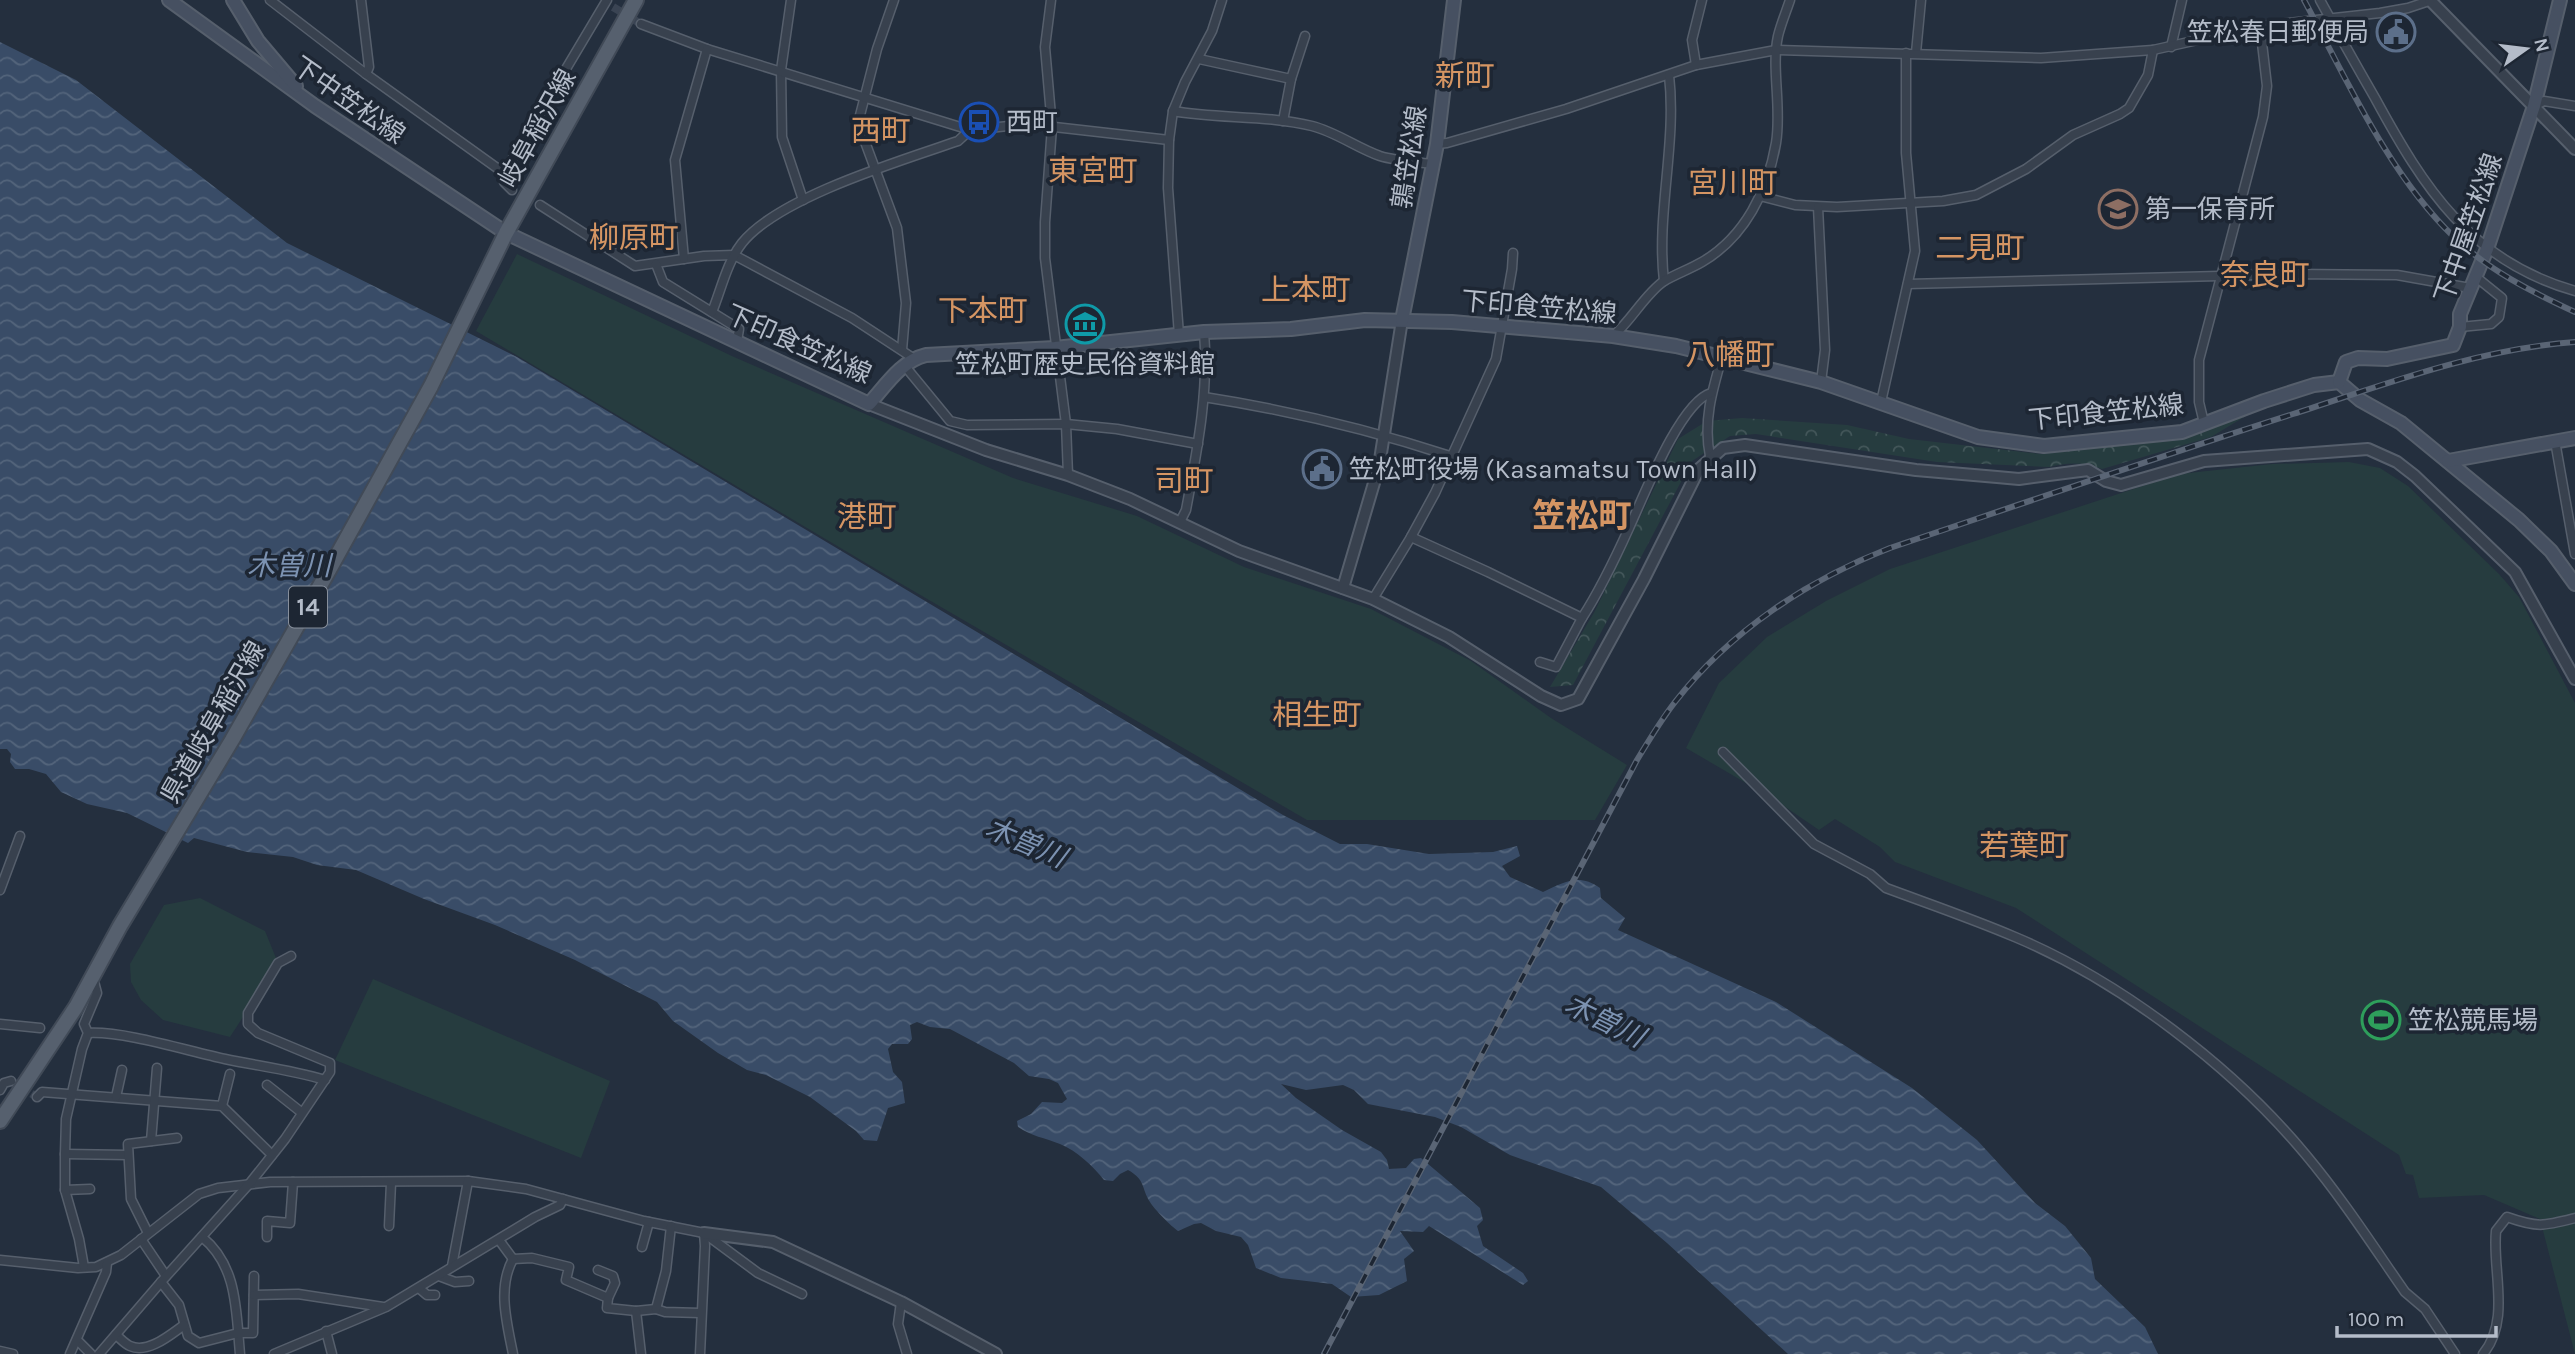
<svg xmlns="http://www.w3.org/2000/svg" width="2575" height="1354" viewBox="0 0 2575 1354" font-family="Karla,'Noto Sans JP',sans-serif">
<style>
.green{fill:#263c3f}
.forest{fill:url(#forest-crowns)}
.water{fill:url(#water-waves)}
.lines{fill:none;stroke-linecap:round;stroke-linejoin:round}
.minor-tunnel{stroke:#3a4453;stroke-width:8;stroke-dasharray:8 4;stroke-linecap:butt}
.minor-casing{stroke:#565f6c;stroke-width:11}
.tertiary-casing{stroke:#565f6c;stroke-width:14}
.secondary-casing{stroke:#565f6c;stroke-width:16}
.primary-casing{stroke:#414a57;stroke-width:18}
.minor{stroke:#38414e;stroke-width:8}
.tertiary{stroke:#38414e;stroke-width:10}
.secondary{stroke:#465061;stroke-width:12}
.primary{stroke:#56606e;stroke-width:14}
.rail-casing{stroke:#5a6575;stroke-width:6}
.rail{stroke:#1d2633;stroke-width:3.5;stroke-dasharray:10;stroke-linecap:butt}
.labels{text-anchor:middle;stroke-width:7;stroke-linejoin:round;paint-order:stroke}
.shield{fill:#1d2633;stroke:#878f9c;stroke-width:2}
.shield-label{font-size:24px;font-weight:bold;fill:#b4bcc9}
.poi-label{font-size:26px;fill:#b4bcc9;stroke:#1d2633;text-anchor:start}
.street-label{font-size:26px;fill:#b4bcc9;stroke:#1d2633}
.water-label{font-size:28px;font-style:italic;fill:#7c92b1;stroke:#1d2633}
.quarter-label{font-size:30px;fill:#d59563;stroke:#1d2633}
.district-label{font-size:33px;font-weight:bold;fill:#d59563;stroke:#1d2633}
</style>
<defs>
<pattern id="forest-crowns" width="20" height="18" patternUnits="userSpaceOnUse" patternTransform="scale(1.75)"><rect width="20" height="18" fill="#263c3f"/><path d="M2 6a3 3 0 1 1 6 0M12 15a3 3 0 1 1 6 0" fill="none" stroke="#435659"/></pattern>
<pattern id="water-waves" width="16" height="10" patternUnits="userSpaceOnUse" patternTransform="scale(1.75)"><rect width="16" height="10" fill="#394c67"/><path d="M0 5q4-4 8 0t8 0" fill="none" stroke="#53647b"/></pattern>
</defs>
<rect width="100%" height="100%" fill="#242f3e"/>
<g class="green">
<path d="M 517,254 L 734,357 L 1013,478 L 1137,516 L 1244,567 L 1371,609 L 1471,661 L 1551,718 L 1627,765 L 1595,820 L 1307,820 L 886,575 L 476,331 Z"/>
<path d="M 2349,462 L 2380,468 L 2408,486 L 2499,574 L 2519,597 L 2575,703 L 2575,1354 L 2540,1219 L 2484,1195 L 2419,1198 L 2413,1175 L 2406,1174 L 2399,1155 L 2016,908 L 1895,862 L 1880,847 L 1835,819 L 1819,830 L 1775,800 L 1686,748 L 1719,683 L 1767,637 L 1826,601 L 1890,569 L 2179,474 L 2272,464 Z"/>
<path d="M 200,898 L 265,931 L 278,963 L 230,1037 L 163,1020 L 141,1000 L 131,982 L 130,964 L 164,905 Z"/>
<path d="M 373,979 L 610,1081 L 581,1158 L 335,1060 Z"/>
</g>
<path class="forest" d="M 2249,414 L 2211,437 L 2102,469 C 2083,462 2068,462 2049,467 L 1937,462 L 1756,434 L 1730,436 L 1692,461 L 1573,685 L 1550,687 L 1595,611 L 1678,439 L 1707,421 L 1742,418 L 1847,425 L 1909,439 L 2041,454 L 2182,437 Z"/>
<path class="water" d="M 0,42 L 76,80 L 287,243 L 517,357 L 1283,815 L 1340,844 L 1367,844 L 1429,854 L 1493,852 L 1517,846 L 1520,856 L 1502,866 L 1510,877 L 1543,892 C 1564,882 1579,873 1600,888 L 1601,898 L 1625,918 L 1618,930 L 1776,1002 L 1912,1088 L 1977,1140 L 2035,1203 L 2065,1226 L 2091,1258 L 2095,1279 L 2145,1327 L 2158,1354 L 1788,1354 L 1667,1243 L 1601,1187 L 1510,1155 L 1461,1127 L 1435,1117 L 1368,1104 L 1354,1090 L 1343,1085 L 1306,1090 L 1281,1084 L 1296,1098 L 1342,1130 L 1381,1152 L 1387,1160 L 1389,1169 L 1406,1168 L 1414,1159 L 1421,1158 L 1480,1208 L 1483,1220 L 1477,1226 L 1483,1246 L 1523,1273 L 1528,1281 L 1523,1285 L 1429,1226 L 1423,1232 L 1400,1231 L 1414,1251 L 1404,1259 L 1407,1281 L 1379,1295 L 1351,1297 L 1332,1284 L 1281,1278 L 1256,1268 L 1248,1245 L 1241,1237 L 1216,1231 L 1201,1223 L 1194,1224 L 1178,1231 C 1172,1227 1153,1208 1150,1202 C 1141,1188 1146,1180 1128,1170 L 1120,1174 L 1113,1181 L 1104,1180 C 1093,1166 1077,1151 1060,1144 C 1045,1138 1031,1136 1018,1127 L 1017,1121 L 1031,1114 L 1042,1102 L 1062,1103 L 1067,1099 L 1058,1083 L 1049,1079 L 1029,1076 L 1014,1063 L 950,1029 L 930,1027 L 917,1022 L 910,1025 L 912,1039 L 908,1044 L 892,1044 L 888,1049 L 893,1072 L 902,1082 L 905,1103 L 888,1108 L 877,1141 L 864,1140 L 856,1131 L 810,1097 L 766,1075 L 747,1070 L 718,1053 L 673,1021 L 657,1002 L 575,960 L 495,925 L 424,899 L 356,870 L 317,865 L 293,857 L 247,852 L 194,838 L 188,843 L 127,813 L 87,804 L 61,792 L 46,774 L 29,769 L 15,769 L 10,762 L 11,754 L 7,749 L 0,749 Z"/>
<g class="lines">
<g class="minor-tunnel">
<path d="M 613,7 L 641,24"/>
<path d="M 11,1081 L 37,1097"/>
</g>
<defs>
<g id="minor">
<path d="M 270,0 L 366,74 L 504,173"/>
<path d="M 361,0 L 369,67 L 366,74"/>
<path d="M 791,0 L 781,70 L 782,137 L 803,200"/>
<path d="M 894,0 L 877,49 L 858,123 L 897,228 L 906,303 L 902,350"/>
<path d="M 1051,0 L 1045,47 L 1052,127 L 1045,222 L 1045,258 L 1066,424 L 1068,475"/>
<path d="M 2320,0 C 2338,33 2356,65 2375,98 C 2424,188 2470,261 2575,291"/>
<path d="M 641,24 L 707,49 L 970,130 L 1028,124 L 1169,140"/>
<path d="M 2171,47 L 2182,0"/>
<path d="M 1916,53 L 1921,0"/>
<path d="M 1199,59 L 1291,79"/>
<path d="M 1696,65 L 1692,40 L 1702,0"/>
<path d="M 2534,106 L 2544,101 L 2575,106"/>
<path d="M 1173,111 C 1219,119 1267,115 1312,126 C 1336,132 1357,148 1380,156 C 1396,161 1417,162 1433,164"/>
<path d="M 1283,121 L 1291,79 L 1305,36"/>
<path d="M 1437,144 L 1447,143 L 1566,109 L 1696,65 L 1776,50 L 2041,58 L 2153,50 L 2260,26 L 2380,13 L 2408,8 L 2432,0"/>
<path d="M 512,190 L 504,182 L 504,173 L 607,0"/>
<path d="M 1760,196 L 1795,205 L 1837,207 L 1943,201 L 1976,195 L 2026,169 L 2073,135 L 2120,114 L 2129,108 L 2148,75 L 2153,50"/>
<path d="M 540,205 L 635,266 L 704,256 L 734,255 L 852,318 L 913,358"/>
<path d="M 1818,207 L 1825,350 L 1821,382"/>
<path d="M 684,259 L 675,160 L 707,49"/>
<path d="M 656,264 L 663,282 L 739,329 L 737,341"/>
<path d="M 1664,281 C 1656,213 1677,144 1669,75"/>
<path d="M 1908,284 L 2293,274 L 2397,275 L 2470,288"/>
<path d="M 712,312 C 721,290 727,262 742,243 C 779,197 900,161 958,141 L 970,130"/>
<path d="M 2460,327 L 2491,324 L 2499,317 L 2502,298 L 2476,277"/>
<path d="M 1179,335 L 1168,188 L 1169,140 L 1173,111 L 1185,82 L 1212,31 L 1222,0"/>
<path d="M 1613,336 C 1631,321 1645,294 1664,281 C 1676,274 1690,269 1702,262 C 1745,237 1768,190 1776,143 C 1782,108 1771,68 1778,36 C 1781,24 1786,12 1790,0"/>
<path d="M 904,365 L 950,421 L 967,425 L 1066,424 L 1117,429 L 1198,444"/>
<path d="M 1204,397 C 1287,410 1371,430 1450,456"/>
<path d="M 1881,402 L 1915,251 L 1906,153 L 1906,53"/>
<path d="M 2204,423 L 2199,402 L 2199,360 L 2263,117 L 2267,86 L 2260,26"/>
<path d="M 2555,441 L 2575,554"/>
<path d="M 1710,456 C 1703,422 1712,391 1722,357"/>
<path d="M 1180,522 L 1186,510 C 1197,451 1209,392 1204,332"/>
<path d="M 1411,537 L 1488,572 L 1582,618 L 1556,667 L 1540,662"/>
<path d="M 1373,599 L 1411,537 L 1435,493 L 1496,359 L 1512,269 L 1513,253"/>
<path d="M 1582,618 C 1600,590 1615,559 1629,528 C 1643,498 1680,402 1711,393"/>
<path d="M 1723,752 L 1814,844 L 1870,874 L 1886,888 C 1929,904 1973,919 2015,937 C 2120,981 2233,1067 2306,1155 C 2342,1198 2373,1246 2405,1292 L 2425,1309 L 2455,1354"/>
<path d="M 0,890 L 20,836"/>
<path d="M 0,1024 L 40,1028"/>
<path d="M 88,1033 C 125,1031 187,1051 225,1059 C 258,1066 292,1070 325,1080"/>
<path d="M 267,1085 L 301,1112"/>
<path d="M 0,1090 L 4,1083 L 11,1081"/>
<path d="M 37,1097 L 42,1092 L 222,1106 L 272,1155"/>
<path d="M 116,1097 L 122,1070"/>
<path d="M 222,1106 L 230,1074"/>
<path d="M 151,1141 L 157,1068"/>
<path d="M 65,1154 L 128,1155"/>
<path d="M 65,1190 L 90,1189"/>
<path d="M 389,1226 L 391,1183"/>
<path d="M 148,1233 L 131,1199 L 128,1144 L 177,1138"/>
<path d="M 202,1237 C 238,1266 236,1312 240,1354"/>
<path d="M 267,1237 L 267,1221 L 290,1223 L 293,1182"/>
<path d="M 141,1239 L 166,1276"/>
<path d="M 499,1240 L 513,1259 L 532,1258 L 569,1267 L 566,1280 L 608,1298"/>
<path d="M 642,1247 L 649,1222"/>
<path d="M 0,1260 L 78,1268 L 96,1267 L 121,1255 L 199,1194 L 218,1188 L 270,1182 L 468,1181 L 526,1189 L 644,1221 L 704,1233 L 758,1273 L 802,1294"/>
<path d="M 452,1266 L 468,1181"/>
<path d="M 84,1267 L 79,1239 L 65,1190 L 65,1154 L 66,1119 L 82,1049 L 88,1033 L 84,1024 L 97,993 L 93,978"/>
<path d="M 598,1270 L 613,1276 L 615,1283 L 608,1298 L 607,1308 L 636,1311 L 656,1309 L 665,1312 L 700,1313"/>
<path d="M 439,1276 L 455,1282 L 469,1281"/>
<path d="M 161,1282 L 179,1305 L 188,1336 L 199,1343 L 238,1333 L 253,1333 L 254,1276"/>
<path d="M 420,1289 L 427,1295 L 435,1295"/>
<path d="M 254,1295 L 298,1294 L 383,1307"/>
<path d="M 901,1302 L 898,1324 L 907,1354"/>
<path d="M 656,1309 L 666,1271 L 671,1226"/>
<path d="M 636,1311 L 641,1354"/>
<path d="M 326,1331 L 332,1354"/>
<path d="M 116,1335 C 120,1338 125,1344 130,1346 C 148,1354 170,1335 184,1325"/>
<path d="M 77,1340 L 91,1354"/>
<path d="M 0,1351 L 13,1354"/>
<path d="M 70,1354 L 106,1272 L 107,1263"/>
<path d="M 99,1354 L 161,1282 L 250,1183 L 285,1139 L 330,1072 L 330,1063 L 258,1033 L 248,1024 L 248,1013 L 278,963 L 291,956"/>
<path d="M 274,1354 L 386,1307 L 535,1217 L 560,1205 L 563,1199"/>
<path d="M 513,1354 C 507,1323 497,1288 513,1259"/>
<path d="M 700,1354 L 705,1246 L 704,1233"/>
<path d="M 2483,1354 C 2511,1320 2492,1271 2496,1231 L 2507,1217 C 2538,1228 2544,1226 2575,1218"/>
</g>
<g id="tertiary">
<path d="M 2430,0 L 2575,149"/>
<path d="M 869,404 L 986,450 L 1068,475 L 1130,499 L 1239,551 L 1373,599 L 1449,637 L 1541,696 L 1561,705 L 1578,699 L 1583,690 L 1644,579 L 1699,469 L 1723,448 L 1745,445 L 1916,470 L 1997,477 L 2019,479 L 2088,470 L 2106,481 L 2121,485 L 2204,461 L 2368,449 L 2397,462 L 2415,476 L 2515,572 L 2575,679"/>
<path d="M 1343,588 L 1379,466 L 1402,320"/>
<path d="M 704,1233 L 773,1242 L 901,1302 L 996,1354"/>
</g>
<g id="secondary">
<path d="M 169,0 L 315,106 L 506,233 L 869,404 C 886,385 901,361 926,355 L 1055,348 L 1204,332 L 1291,329 L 1365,320 L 1452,322 L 1613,336 L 1676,346 L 1821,382 L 1978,437 L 2044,446 L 2182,432 L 2264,401 L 2314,385 L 2339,382 L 2360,400 L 2401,423 L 2519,520 L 2551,551 L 2575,584"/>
<path d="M 233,0 L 258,41 L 296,86"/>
<path d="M 1402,320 L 1437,144 L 1454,0"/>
<path d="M 2339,382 L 2346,362 L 2358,358 L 2387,359 L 2453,345 L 2460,327 L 2460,314 L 2487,249 L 2534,106 L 2560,0"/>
<path d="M 2448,461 L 2575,438"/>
</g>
<path id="primary" d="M 0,1121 L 76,1007 L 120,926 L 232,740 L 329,570 L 431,386 L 506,233 L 636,0"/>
</defs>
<use href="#minor" class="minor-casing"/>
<use href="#tertiary" class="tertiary-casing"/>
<use href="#secondary" class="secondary-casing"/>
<use href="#primary" class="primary-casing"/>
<use href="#minor" class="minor"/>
<use href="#tertiary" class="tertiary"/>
<use href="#secondary" class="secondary"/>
<use href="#primary" class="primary"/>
<defs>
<g id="rail">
<path d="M 2304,0 C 2346,78 2389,175 2454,237 C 2488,270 2532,292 2575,312"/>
<path d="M 1324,1354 L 1637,760 C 1649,740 1661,720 1675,702 C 1730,631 1808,580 1890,548 C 2024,503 2158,457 2293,414 C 2386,384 2477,349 2575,342"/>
</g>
</defs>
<use href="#rail" class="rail-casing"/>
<use href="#rail" class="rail"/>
</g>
<defs>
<symbol id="civic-ring" viewBox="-11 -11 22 22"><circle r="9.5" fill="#1d2633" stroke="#5c6f8a" stroke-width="1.5"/><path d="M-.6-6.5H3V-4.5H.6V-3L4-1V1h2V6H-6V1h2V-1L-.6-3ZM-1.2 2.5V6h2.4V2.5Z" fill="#5c6f8a"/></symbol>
<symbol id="bus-ring" viewBox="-11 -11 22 22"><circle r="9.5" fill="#1d2633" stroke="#1a4fb4" stroke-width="1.5"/><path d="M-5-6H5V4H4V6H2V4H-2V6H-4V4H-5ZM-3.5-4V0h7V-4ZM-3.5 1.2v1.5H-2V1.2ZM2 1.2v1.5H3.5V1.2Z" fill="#1a4fb4"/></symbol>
<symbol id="school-ring" viewBox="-11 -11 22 22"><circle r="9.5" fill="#1d2633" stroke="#8d6e63" stroke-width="1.5"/><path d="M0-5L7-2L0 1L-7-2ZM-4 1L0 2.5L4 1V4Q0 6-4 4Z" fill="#8d6e63"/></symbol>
<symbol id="museum-ring" viewBox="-11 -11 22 22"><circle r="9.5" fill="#1d2633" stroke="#0f9aa8" stroke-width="1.5"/><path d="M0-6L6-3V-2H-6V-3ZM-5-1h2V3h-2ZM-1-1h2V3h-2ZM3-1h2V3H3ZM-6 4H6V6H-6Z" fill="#0f9aa8"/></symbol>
<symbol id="stadium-ring" viewBox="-11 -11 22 22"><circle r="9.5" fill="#1d2633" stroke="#2e9e5b" stroke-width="1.5"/><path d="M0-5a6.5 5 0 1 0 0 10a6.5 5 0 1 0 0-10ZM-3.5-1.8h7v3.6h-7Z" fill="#2e9e5b"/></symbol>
</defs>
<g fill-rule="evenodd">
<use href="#civic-ring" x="2374" y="10" width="44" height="44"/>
<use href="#bus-ring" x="957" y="100" width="44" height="44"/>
<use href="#school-ring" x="2096" y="187" width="44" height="44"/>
<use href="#museum-ring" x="1063" y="302" width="44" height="44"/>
<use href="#civic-ring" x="1300" y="447" width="44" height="44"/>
<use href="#stadium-ring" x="2359" y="998" width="44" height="44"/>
</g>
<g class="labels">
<rect class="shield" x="289" y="586.5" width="38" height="41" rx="5"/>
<g class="shield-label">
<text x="308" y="615">14</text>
</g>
<g class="poi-label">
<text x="2369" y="41" text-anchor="end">笠松春日郵便局</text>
<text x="1006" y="131">西町</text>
<text x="2145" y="218">第一保育所</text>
<text x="1085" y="373" text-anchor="middle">笠松町歴史民俗資料館</text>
<text x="1349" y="478">笠松町役場 (Kasamatsu Town Hall)</text>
<text x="2408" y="1029">笠松競馬場</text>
</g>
<g class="street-label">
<text transform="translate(349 100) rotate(35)" y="9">下中笠松線</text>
<text transform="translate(537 128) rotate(-61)" y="9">岐阜稲沢線</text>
<text transform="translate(1409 157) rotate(-81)" y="9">鶉笠松線</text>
<text transform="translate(2468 228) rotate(-71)" y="9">下中屋笠松線</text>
<text transform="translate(1539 307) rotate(5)" y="9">下印食笠松線</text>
<text transform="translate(799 344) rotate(24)" y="9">下印食笠松線</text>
<text transform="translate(2106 412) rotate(-6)" y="9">下印食笠松線</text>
<text transform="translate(213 722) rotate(-60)" y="9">県道岐阜稲沢線</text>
</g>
<g class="water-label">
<text x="289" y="575">木曽川</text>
<text transform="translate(1026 842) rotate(23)" y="10">木曽川</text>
<text transform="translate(1605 1020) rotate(26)" y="10">木曽川</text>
</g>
<g class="quarter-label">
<text x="1465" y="86">新町</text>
<text x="881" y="141">西町</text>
<text x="1093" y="181">東宮町</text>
<text x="1733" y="193">宮川町</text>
<text x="634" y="248">柳原町</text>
<text x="1980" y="258">二見町</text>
<text x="2265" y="285">奈良町</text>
<text x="1306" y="300">上本町</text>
<text x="983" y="321">下本町</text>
<text x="1730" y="365">八幡町</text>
<text x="1184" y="491">司町</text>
<text x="867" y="527">港町</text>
<text x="1317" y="725">相生町</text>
<text x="2024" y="856">若葉町</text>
</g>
<g class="district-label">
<text x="1582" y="527">笠松町</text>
</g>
</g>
<g transform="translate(2526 49) rotate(76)" stroke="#1d2633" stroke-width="5" paint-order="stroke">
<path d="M0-5L12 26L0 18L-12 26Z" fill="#b4bcc9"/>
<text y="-10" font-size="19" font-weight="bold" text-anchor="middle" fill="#b4bcc9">N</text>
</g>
<path d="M2337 1326v10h159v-10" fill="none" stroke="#b4bcc9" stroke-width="3.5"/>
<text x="2348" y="1326" font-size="21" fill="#b4bcc9" stroke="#1d2633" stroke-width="5" paint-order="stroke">100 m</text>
</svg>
